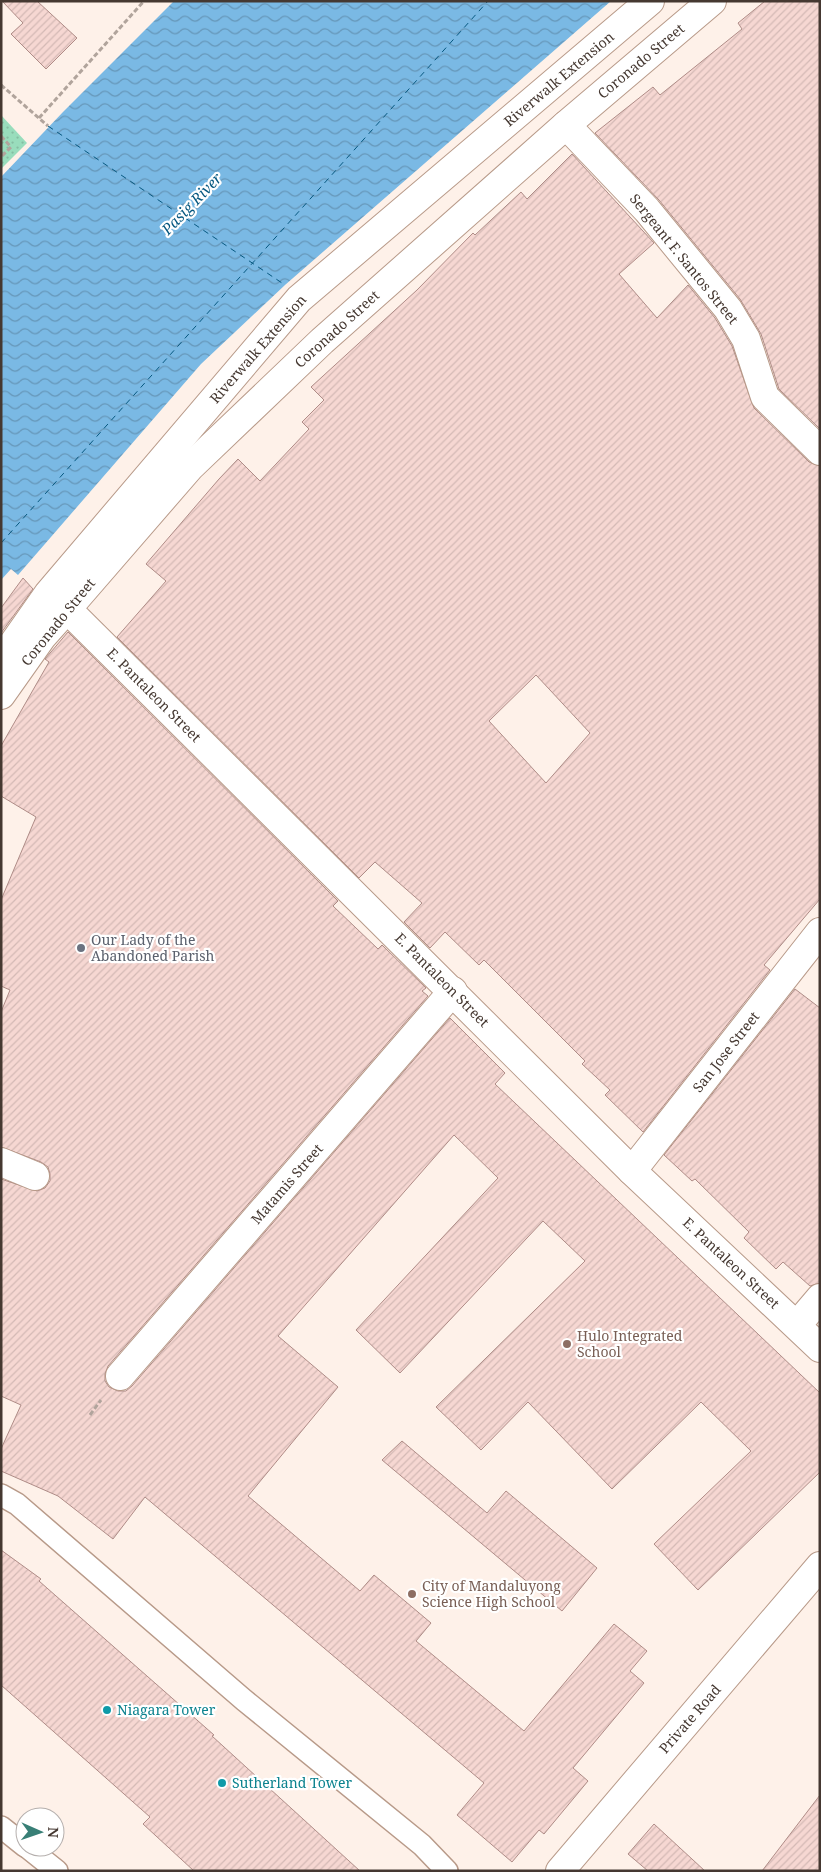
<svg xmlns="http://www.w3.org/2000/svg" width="821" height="1872" viewBox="0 0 821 1872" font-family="'Noto Serif',serif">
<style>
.park{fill:url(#park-dots)}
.water{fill:url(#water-waves)}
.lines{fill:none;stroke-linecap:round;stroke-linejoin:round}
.ferry{stroke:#065880;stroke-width:1;stroke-dasharray:6 5;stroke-linecap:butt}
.building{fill:url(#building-hatch);stroke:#af8c87;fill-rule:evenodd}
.service-casing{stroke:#b89a89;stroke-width:24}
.pedestrian-casing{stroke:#b89a89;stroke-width:30}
.minor-casing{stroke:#b89a89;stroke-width:30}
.tertiary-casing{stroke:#b89a89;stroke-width:30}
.path{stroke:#b1a49c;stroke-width:3;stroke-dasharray:5 2.5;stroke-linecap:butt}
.service{stroke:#fff;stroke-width:21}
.pedestrian{stroke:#fff;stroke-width:28}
.minor{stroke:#fff;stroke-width:28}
.tertiary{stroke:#fff;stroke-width:28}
.worship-dot{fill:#6b7280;stroke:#fff;stroke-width:2}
.education-dot{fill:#8d6e63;stroke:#fff;stroke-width:2}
.culture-dot{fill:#0f9aa8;stroke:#fff;stroke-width:2}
.labels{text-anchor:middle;stroke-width:4.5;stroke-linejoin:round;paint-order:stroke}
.street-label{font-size:14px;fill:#453831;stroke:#fff}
.worship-label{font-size:14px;fill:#5b616d;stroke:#fff;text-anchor:start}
.education-label{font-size:14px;fill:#785e54;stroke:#fff;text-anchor:start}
.culture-label{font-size:14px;fill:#0d838f;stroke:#fff;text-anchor:start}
.water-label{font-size:15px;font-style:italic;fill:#065880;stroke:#fff}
</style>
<defs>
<pattern id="park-dots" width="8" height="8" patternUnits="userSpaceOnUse" patternTransform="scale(1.25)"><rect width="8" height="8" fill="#99ddbc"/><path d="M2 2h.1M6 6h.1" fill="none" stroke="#85bea2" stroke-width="1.8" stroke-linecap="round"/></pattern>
<pattern id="water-waves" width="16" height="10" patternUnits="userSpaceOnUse" patternTransform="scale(1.25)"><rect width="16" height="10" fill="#7ab9e4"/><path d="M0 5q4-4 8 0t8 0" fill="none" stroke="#6697b9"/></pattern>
<pattern id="building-hatch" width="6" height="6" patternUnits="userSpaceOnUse" patternTransform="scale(1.25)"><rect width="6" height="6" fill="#f6d7d2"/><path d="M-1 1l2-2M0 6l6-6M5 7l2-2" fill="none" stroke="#d4b9b5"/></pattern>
</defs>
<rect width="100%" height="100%" fill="#fef1e9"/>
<path class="park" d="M 1,115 L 27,143 L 1,169 Z"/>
<path class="water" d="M 174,1 L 611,1 L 285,285 L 201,364 L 18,575 L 11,569 L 1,580 L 1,177 L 63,112 Z"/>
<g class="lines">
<g class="ferry">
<path d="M 48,126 L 285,285"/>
<path d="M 1,543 L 488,1"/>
</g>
</g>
<g class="building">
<path d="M 2,1 L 37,1 L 77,38 L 46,69 L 11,34 L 23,23 Z"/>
<path d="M 765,1 L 820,1 L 820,429 L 779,389 L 761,334 L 740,299 L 659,200 L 595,133 L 653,87 L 660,95 L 742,29 L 738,23 Z"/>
<path d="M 572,154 L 654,243 L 619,274 L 657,318 L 688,285 L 715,318 L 732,346 L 754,408 L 809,462 L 820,466 L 820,899 L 764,965 L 770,970 L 643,1132 L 605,1095 L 610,1090 L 582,1064 L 585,1061 L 484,960 L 479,965 L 445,932 L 430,948 L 404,922 L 422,903 L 375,862 L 359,878 L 117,637 L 166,581 L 146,564 L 219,479 L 238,459 L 260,481 L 309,429 L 302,422 L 324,400 L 311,387 L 417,290 L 473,233 L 475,235 L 521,192 L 527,199 ZM 536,675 L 590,733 L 546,783 L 489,721 Z"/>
<path d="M 23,578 L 33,589 L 1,633 L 1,608 Z"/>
<path d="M 68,632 L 338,901 L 333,906 L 378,949 L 382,945 L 426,988 L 422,991 L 428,996 L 108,1366 L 105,1374 L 105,1381 L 109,1387 L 118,1391 L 126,1391 L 132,1386 L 450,1018 L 505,1073 L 495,1084 L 820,1393 L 820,1472 L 698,1590 L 654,1544 L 751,1451 L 701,1402 L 612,1489 L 528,1402 L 481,1450 L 436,1407 L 585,1261 L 543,1221 L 400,1373 L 356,1330 L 498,1178 L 454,1135 L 278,1336 L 338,1387 L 248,1496 L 360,1591 L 374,1575 L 431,1623 L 416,1641 L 524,1731 L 614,1624 L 647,1651 L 630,1671 L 644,1683 L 573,1768 L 588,1781 L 544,1834 L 539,1830 L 512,1862 L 457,1815 L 484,1783 L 145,1497 L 113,1539 L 58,1496 L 1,1471 L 1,1449 L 21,1405 L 1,1396 L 1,1179 L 37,1191 L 45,1188 L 50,1181 L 50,1174 L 48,1167 L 41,1162 L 1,1147 L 1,1012 L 10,990 L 1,986 L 1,900 L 36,817 L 1,796 L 1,746 L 49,662 L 45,659 Z"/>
<path d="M 795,989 L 820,1008 L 820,1283 L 810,1286 L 783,1262 L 776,1269 L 744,1238 L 749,1232 L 695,1179 L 692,1181 L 664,1155 Z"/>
<path d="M 402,1441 L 487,1513 L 506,1491 L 597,1568 L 562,1611 L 382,1460 Z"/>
<path d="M 1,1550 L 41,1579 L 39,1581 L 214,1735 L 212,1736 L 360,1871 L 194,1871 L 143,1824 L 150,1817 L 1,1685 Z"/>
<path d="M 820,1795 L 820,1871 L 762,1871 Z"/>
<path d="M 654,1824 L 705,1871 L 648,1871 L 628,1854 Z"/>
</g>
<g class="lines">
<defs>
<g id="service">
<path d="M 1,1495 L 17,1504 L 244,1700 L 422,1845 L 447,1871"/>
<path d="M 1,1827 L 25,1846"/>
<path d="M 27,1847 L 57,1871"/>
</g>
<path id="pedestrian" d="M 1,661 L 48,594 L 299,299 L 650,1"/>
<g id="minor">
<path d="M 566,125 L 647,210 L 728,309 L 746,339 L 765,397 L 820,451"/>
<path d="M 1,695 L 42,637 L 67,609"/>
<path d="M 1,1162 L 35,1176"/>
<path d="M 632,1171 L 820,932"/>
<path d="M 797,1325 L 820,1298"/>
<path d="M 120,1376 L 453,991"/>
<path d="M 560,1871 L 820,1566"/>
</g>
<path id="tertiary" d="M 712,1 L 566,125 L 322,341 L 190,467 L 67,609 L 632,1171 L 820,1348"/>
</defs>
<use href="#service" class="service-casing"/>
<use href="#pedestrian" class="pedestrian-casing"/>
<use href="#minor" class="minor-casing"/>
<use href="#tertiary" class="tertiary-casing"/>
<g class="path">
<path d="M 1,85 L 48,126"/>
<path d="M 39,118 L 144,1"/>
<path d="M 1,136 L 11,147 L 1,157"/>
<path d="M 90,1415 L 101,1400"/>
</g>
<use href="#service" class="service"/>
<use href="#pedestrian" class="pedestrian"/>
<use href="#minor" class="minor"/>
<use href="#tertiary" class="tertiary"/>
</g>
<circle class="worship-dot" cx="81" cy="948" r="5"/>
<g class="education-dot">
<circle cx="567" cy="1344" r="5"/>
<circle cx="412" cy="1594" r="5"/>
</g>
<g class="culture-dot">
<circle cx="107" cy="1710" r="5"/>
<circle cx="222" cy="1783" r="5"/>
</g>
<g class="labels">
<g class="street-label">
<text transform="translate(641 61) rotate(-40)" y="5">Coronado Street</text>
<text transform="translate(559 79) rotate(-40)" y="5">Riverwalk Extension</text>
<text transform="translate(684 259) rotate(51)" y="5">Sergeant F. Santos Street</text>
<text transform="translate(337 329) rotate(-42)" y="5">Coronado Street</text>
<text transform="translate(258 349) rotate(-49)" y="5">Riverwalk Extension</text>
<text transform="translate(58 622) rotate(-51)" y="5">Coronado Street</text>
<text transform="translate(154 695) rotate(45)" y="5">E. Pantaleon Street</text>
<text transform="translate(442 980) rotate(45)" y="5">E. Pantaleon Street</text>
<text transform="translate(726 1052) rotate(-52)" y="5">San Jose Street</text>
<text transform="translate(287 1184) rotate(-49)" y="5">Matamis Street</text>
<text transform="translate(731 1263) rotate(43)" y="5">E. Pantaleon Street</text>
<text transform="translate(690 1719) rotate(-49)" y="5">Private Road</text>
</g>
<g class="worship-label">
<text x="91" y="945">Our Lady of the<tspan x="91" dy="16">Abandoned Parish</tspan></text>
</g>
<g class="education-label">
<text x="577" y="1341">Hulo Integrated<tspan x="577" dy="16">School</tspan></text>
<text x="422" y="1591">City of Mandaluyong<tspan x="422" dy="16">Science High School</tspan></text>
</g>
<g class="culture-label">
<text x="117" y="1715">Niagara Tower</text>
<text x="232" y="1788">Sutherland Tower</text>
</g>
<g class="water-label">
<text transform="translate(192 204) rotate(-46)" y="5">Pasig River</text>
</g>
</g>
<rect width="821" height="1872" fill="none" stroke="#453831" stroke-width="5"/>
<g transform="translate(40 1832) rotate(92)"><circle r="24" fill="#ffffff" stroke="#b5afad"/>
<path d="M0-4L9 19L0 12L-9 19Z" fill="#387f76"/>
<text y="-8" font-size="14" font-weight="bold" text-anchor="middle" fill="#453831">N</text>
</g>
</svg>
